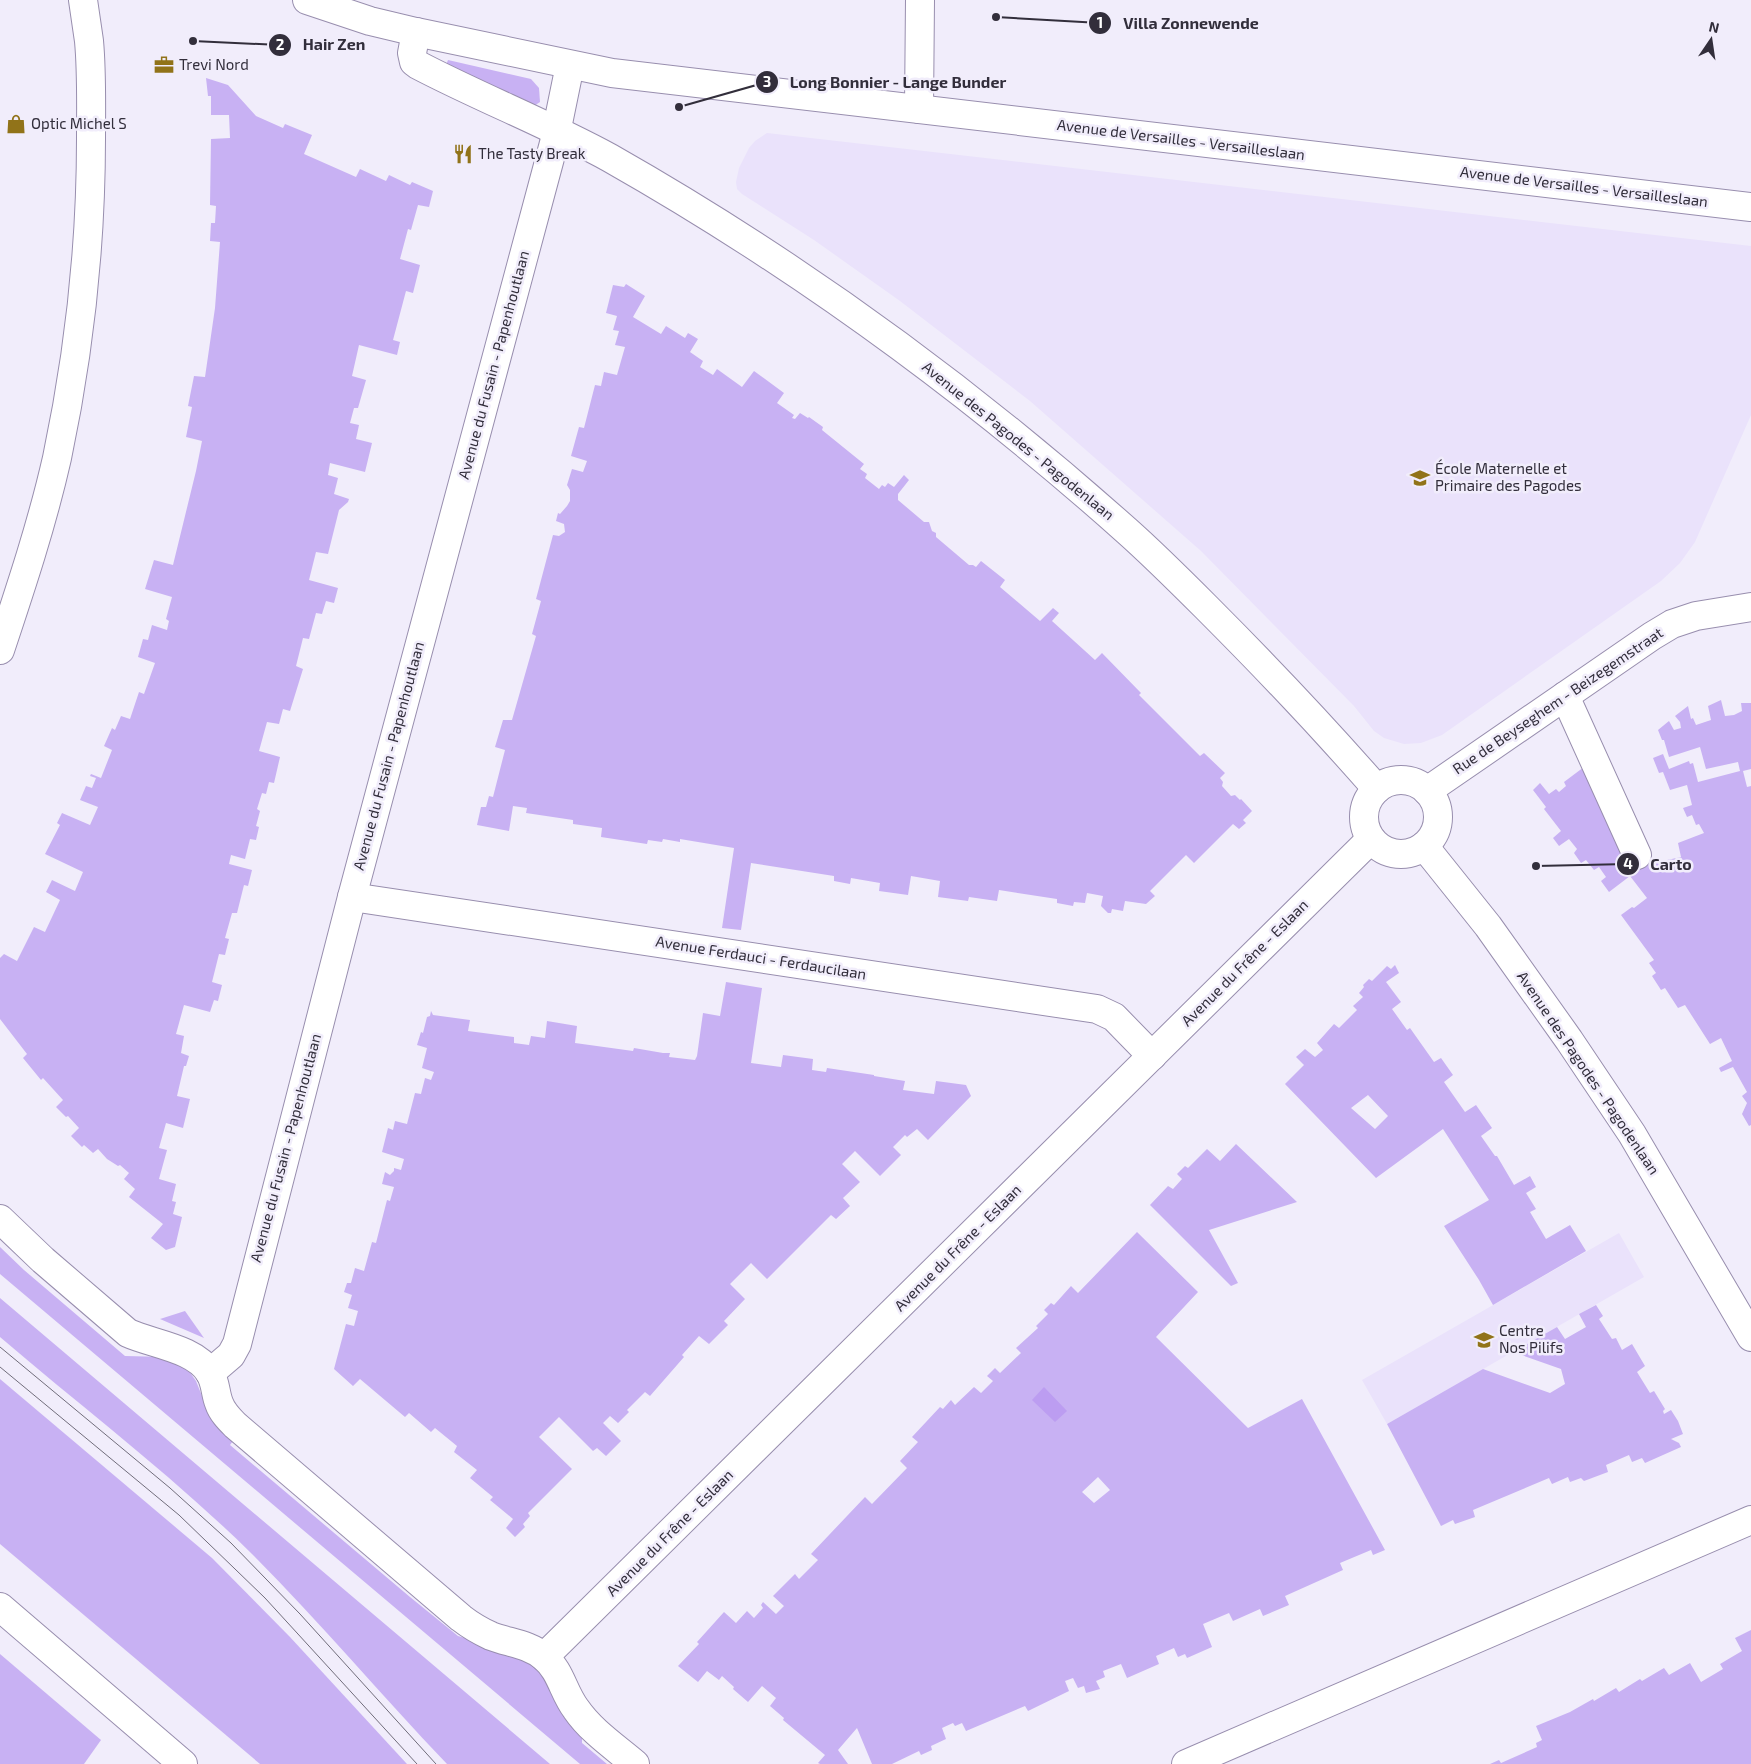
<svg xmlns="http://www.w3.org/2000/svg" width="1751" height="1764" viewBox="0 0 1751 1764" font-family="'Exo 2',sans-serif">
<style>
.built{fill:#eae2fb}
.green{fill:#c8b1f3;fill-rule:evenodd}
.water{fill:#bc9df1}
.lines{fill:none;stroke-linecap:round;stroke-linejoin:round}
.minor-casing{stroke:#988eae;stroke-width:30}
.major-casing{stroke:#988eae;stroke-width:30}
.minor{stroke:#fff;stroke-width:28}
.major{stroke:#fff;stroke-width:28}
.tram{stroke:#716d7b;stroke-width:1}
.labels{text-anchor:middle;stroke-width:5;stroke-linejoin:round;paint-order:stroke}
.poi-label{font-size:15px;fill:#322e3b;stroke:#f1edfb;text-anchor:start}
.street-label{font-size:15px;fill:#322e3b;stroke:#f1edfb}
.leader{fill:none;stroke:#322e3b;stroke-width:2}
.callout-dot{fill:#322e3b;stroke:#f1edfb;stroke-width:2}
.mark-label{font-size:15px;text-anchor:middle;font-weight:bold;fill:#fff}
.callout-label{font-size:16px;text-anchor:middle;font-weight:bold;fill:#322e3b;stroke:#f1edfb;stroke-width:5;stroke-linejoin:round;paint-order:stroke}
</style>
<rect width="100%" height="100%" fill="#f1edfb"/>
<g class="built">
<path d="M 767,133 L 1751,246 L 1751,415 L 1695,542 L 1680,563 L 1661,581 L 1442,735 L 1421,743 L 1404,744 L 1384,738 L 1374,731 L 1354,706 L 1201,551 L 1030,401 L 900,301 L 814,240 L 742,194 L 737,189 L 736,182 L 739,168 L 749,148 L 755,141 Z"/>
<path d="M 1619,1233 L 1644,1277 L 1387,1424 L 1362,1380 Z"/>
</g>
<g class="green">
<path d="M 448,60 L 531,79 L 539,88 L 540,102 L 534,106 L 446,65 Z"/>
<path d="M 206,78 L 228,85 L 256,116 L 283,128 L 285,124 L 312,135 L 304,154 L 356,177 L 360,169 L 386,181 L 389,175 L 410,185 L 412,182 L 433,191 L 429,207 L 418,205 L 411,230 L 408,229 L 400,259 L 420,265 L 413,293 L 406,291 L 393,340 L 400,342 L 397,355 L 359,345 L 352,376 L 366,380 L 358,408 L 354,408 L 350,423 L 359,425 L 356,439 L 372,443 L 365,472 L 330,463 L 328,475 L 338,478 L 334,494 L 349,499 L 348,502 L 339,510 L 328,554 L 316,552 L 309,580 L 338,588 L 334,603 L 326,601 L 322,614 L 316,613 L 309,639 L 303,638 L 296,666 L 303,669 L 290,711 L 283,709 L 279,724 L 267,722 L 259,751 L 280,757 L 274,783 L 269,782 L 266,794 L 262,793 L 257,809 L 260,811 L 256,826 L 259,827 L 256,840 L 250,839 L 245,859 L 231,855 L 229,864 L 252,870 L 248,886 L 244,885 L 237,913 L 232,913 L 225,938 L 229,939 L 225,955 L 219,954 L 212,982 L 222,985 L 218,1001 L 214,1000 L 210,1012 L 184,1005 L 176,1034 L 184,1036 L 181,1053 L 189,1056 L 186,1066 L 184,1066 L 177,1096 L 190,1099 L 183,1128 L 166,1123 L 159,1148 L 167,1150 L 159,1179 L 176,1184 L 172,1201 L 176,1202 L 173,1214 L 182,1217 L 175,1247 L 166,1250 L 151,1238 L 163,1224 L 129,1197 L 135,1189 L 124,1179 L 129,1173 L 120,1165 L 118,1166 L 107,1159 L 98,1149 L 93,1153 L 84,1145 L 82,1147 L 71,1136 L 79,1128 L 68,1116 L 66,1117 L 56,1107 L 63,1100 L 43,1078 L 41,1080 L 23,1058 L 27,1054 L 0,1019 L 0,958 L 4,954 L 17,961 L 34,927 L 45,932 L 60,900 L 46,892 L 52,880 L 75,891 L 83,872 L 45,854 L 60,825 L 57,823 L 62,813 L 90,825 L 98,807 L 80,800 L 86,786 L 92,788 L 96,778 L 90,776 L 91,774 L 101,778 L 112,750 L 104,746 L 112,728 L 115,730 L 121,716 L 130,719 L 139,692 L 144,694 L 155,663 L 138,657 L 143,639 L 148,640 L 152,625 L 167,630 L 169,621 L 166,619 L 172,597 L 145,589 L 154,560 L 173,565 L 196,471 L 202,441 L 186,437 L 192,407 L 188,406 L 194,376 L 205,377 L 215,308 L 220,242 L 210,241 L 211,223 L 215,223 L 216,206 L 210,205 L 211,139 L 230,138 L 229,115 L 211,115 L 211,96 L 208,96 Z"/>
<path d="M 626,284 L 645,296 L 633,317 L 661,334 L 666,326 L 685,338 L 688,333 L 698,339 L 690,352 L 703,361 L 700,367 L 713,375 L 717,369 L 742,387 L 754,371 L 784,393 L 777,403 L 794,415 L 792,418 L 795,419 L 800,413 L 808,418 L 809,417 L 823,427 L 822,430 L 864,464 L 860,469 L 867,474 L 865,478 L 879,489 L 882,485 L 885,487 L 888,483 L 894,487 L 904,475 L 909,480 L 898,494 L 898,500 L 924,522 L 929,522 L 932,531 L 936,533 L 936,537 L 969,565 L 973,565 L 976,567 L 981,561 L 1005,580 L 1000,587 L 1040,621 L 1053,608 L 1059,613 L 1052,621 L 1095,660 L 1102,653 L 1141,693 L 1139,695 L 1200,756 L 1204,753 L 1225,773 L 1220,778 L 1223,782 L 1222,786 L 1231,796 L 1235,795 L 1240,800 L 1241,799 L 1252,811 L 1243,820 L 1246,823 L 1239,829 L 1233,824 L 1194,863 L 1186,855 L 1150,891 L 1155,896 L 1146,904 L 1125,901 L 1123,911 L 1112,909 L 1111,913 L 1108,913 L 1101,906 L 1103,896 L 1087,893 L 1085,903 L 1074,902 L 1073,906 L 1057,903 L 1057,899 L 999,890 L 997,901 L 969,897 L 968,901 L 938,897 L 940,881 L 911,876 L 908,895 L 879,891 L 880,883 L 851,878 L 850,884 L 834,881 L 834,876 L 751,863 L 741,930 L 722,928 L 734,848 L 680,839 L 680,842 L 663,839 L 662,842 L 648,840 L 647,844 L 601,837 L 602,828 L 573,824 L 573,820 L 526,813 L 527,808 L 513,806 L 509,831 L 477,825 L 481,807 L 486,807 L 489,796 L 493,797 L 505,750 L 495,747 L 503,720 L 512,720 L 536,636 L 532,634 L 541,601 L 536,599 L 553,535 L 559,536 L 565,532 L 564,524 L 556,521 L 558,513 L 560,514 L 567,506 L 570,501 L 570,490 L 567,485 L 572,469 L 583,472 L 587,461 L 571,456 L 579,427 L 584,428 L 595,385 L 601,386 L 604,372 L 617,375 L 625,347 L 615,345 L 619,331 L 613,330 L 617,316 L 606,313 L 613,285 L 624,287 Z"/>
<path d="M 1721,700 L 1725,716 L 1734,715 L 1742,711 L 1741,703 L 1751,703 L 1751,769 L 1743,771 L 1747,787 L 1751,786 L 1751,1125 L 1749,1126 L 1742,1114 L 1747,1103 L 1742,1096 L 1747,1092 L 1733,1067 L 1721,1072 L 1719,1068 L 1732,1061 L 1721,1038 L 1710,1044 L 1685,1005 L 1678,1008 L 1665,988 L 1661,990 L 1652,976 L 1656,973 L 1649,963 L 1654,960 L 1621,915 L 1632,907 L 1634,908 L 1647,898 L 1630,876 L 1609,892 L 1601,881 L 1606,877 L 1599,867 L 1594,870 L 1586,860 L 1581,863 L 1574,853 L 1577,849 L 1569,839 L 1559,846 L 1553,838 L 1561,831 L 1544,809 L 1546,807 L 1533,790 L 1540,783 L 1549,794 L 1556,789 L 1559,792 L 1566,786 L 1564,782 L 1584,767 L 1604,800 L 1637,871 L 1644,865 L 1681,857 L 1678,843 L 1704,833 L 1699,824 L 1696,825 L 1692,815 L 1687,817 L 1683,808 L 1692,805 L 1687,785 L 1670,790 L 1663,772 L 1659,773 L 1653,758 L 1663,754 L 1669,769 L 1689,761 L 1690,764 L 1693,763 L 1698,782 L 1740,771 L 1738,762 L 1706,769 L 1700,747 L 1669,757 L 1664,740 L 1662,740 L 1658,730 L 1669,721 L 1674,730 L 1681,728 L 1680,722 L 1675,716 L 1688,706 L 1691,719 L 1693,718 L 1696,725 L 1711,720 L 1708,706 Z"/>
<path d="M 1395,965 L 1399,973 L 1386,982 L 1401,1002 L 1392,1009 L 1407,1030 L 1410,1028 L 1434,1062 L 1441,1058 L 1453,1075 L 1444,1082 L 1465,1112 L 1476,1105 L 1492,1128 L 1481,1136 L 1495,1156 L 1497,1156 L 1514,1185 L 1530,1176 L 1536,1187 L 1526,1193 L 1536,1209 L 1530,1212 L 1546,1239 L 1570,1225 L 1586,1251 L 1493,1305 L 1479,1280 L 1444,1226 L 1489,1200 L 1443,1129 L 1376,1178 L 1285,1084 L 1304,1065 L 1296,1057 L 1305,1049 L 1315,1057 L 1323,1050 L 1317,1043 L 1334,1024 L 1339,1028 L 1357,1010 L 1353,1006 L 1363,997 L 1359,993 L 1364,987 L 1363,985 L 1369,979 L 1372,981 L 1387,966 L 1391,969 ZM 1368,1095 L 1388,1116 L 1375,1129 L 1351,1108 Z"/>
<path d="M 726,982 L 762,988 L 751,1063 L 781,1067 L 783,1055 L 813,1059 L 812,1070 L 826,1072 L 827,1068 L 874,1075 L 874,1076 L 905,1081 L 903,1090 L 934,1094 L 936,1081 L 966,1085 L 971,1096 L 928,1140 L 917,1129 L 907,1137 L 905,1135 L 893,1147 L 901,1155 L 880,1176 L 855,1151 L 842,1164 L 860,1182 L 843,1198 L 850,1206 L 836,1219 L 831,1215 L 767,1279 L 751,1263 L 730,1284 L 745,1299 L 724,1321 L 728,1325 L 709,1344 L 699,1336 L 682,1355 L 684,1357 L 650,1396 L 645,1392 L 627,1410 L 629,1412 L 618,1423 L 610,1416 L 603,1423 L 621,1441 L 606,1456 L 597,1448 L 593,1451 L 559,1417 L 539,1437 L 572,1469 L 528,1513 L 530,1516 L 523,1524 L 525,1527 L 515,1537 L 506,1528 L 513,1519 L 490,1500 L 493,1497 L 470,1478 L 477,1470 L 454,1452 L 457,1446 L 435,1428 L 431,1432 L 409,1413 L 405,1417 L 360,1379 L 353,1386 L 334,1369 L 346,1324 L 354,1326 L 358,1311 L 348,1308 L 352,1295 L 344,1292 L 347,1283 L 351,1283 L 355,1268 L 364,1271 L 372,1242 L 376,1243 L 387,1200 L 390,1201 L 394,1187 L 382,1184 L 385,1172 L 390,1175 L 394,1171 L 394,1168 L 401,1170 L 404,1159 L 382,1152 L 388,1128 L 393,1130 L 395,1121 L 407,1124 L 415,1093 L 421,1094 L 425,1078 L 431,1080 L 434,1072 L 422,1068 L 427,1048 L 417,1045 L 421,1032 L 423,1033 L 427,1017 L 430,1016 L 431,1011 L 433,1015 L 470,1020 L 468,1031 L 514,1037 L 514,1043 L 529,1045 L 531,1036 L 545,1038 L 547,1021 L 577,1026 L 575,1043 L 633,1051 L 634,1048 L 663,1053 L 670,1053 L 669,1057 L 695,1060 L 697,1056 L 703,1013 L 720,1016 Z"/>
<path d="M 1236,1144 L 1297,1202 L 1209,1230 L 1238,1283 L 1231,1286 L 1150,1205 L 1168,1186 L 1173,1189 L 1182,1179 L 1177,1174 L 1185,1166 L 1188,1168 L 1207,1149 L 1220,1161 Z"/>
<path d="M 1137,1232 L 1198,1292 L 1156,1337 L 1248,1428 L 1302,1399 L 1385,1550 L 1373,1555 L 1371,1550 L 1340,1563 L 1343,1570 L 1285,1596 L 1289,1605 L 1263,1616 L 1260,1609 L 1233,1621 L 1229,1613 L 1203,1624 L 1212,1647 L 1187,1658 L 1185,1654 L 1178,1657 L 1174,1648 L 1156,1656 L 1159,1664 L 1127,1678 L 1121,1664 L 1103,1671 L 1105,1677 L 1096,1681 L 1100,1689 L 1086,1693 L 1084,1686 L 1078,1688 L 1073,1678 L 1065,1681 L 1069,1691 L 1028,1711 L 1025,1706 L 966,1731 L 962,1723 L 955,1726 L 953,1723 L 942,1728 L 946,1739 L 931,1746 L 932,1750 L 921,1755 L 919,1751 L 892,1764 L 872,1764 L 857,1728 L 838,1750 L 848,1764 L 820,1764 L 818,1763 L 825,1755 L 783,1720 L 784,1718 L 770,1706 L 776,1698 L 762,1686 L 748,1702 L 733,1689 L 734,1687 L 722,1676 L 719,1680 L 707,1671 L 698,1682 L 678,1666 L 699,1644 L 697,1642 L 724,1612 L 736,1623 L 747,1611 L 754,1618 L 763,1608 L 761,1605 L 763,1602 L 776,1614 L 784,1606 L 773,1596 L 795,1574 L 799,1579 L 818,1560 L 811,1554 L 865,1497 L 872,1504 L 907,1468 L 900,1461 L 918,1442 L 912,1437 L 940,1407 L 943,1409 L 951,1400 L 955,1405 L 974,1387 L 981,1393 L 993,1381 L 987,1376 L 995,1368 L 1000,1373 L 1021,1353 L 1016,1348 L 1038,1328 L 1036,1326 L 1048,1314 L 1044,1310 L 1051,1303 L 1054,1305 L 1071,1286 L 1078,1293 ZM 1098,1477 L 1110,1490 L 1094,1503 L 1082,1492 Z"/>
<path d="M 0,1247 L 24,1270 L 125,1356 L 167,1357 L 189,1371 L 196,1381 L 206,1406 L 236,1437 L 230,1445 L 410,1597 L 458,1636 L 519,1654 L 537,1667 L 582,1732 L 582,1743 L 607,1764 L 580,1764 L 0,1274 Z"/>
<path d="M 0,1298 L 550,1764 L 447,1764 C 381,1695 319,1621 252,1554 C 173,1476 84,1409 0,1337 Z"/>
<path d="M 1596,1305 L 1603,1316 L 1599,1319 L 1612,1339 L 1616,1338 L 1622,1350 L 1632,1344 L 1645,1366 L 1637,1372 L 1650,1393 L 1654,1391 L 1665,1409 L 1663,1411 L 1664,1414 L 1671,1410 L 1678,1421 L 1683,1434 L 1671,1439 L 1679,1443 L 1681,1447 L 1645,1463 L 1642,1458 L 1632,1462 L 1629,1455 L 1606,1465 L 1608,1472 L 1584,1481 L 1581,1478 L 1570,1482 L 1568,1477 L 1552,1484 L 1549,1478 L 1473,1510 L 1475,1517 L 1455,1524 L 1453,1520 L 1441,1526 L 1387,1424 L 1483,1369 L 1550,1393 L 1565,1384 L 1561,1369 L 1513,1352 L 1557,1327 L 1565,1339 L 1586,1327 L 1579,1314 Z"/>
<path d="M 185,1311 L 204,1338 L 160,1319 Z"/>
<path d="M 0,1379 L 212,1558 L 290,1637 L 407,1764 L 260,1764 L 0,1544 Z"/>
<path d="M 1751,1630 L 1751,1764 L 1490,1764 L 1499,1760 L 1501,1763 L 1537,1747 L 1536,1743 L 1542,1740 L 1536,1726 L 1570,1712 L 1593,1699 L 1594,1701 L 1616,1688 L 1619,1692 L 1640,1679 L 1642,1681 L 1664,1668 L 1669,1675 L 1690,1663 L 1701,1682 L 1723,1669 L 1720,1664 L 1742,1651 L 1735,1638 Z"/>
<path d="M 0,1654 L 101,1740 L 84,1764 L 0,1764 Z"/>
</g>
<path class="water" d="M 1044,1387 L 1067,1411 L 1055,1422 L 1032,1400 Z"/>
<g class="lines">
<defs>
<g id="minor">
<path d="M 307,0 L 370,21 L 416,32 L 612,73 L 1751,207"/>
<path d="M 416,32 L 412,53 L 414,62 L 418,65 C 481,98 548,124 610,158 C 795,263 968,389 1127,531 C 1154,555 1180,581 1206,607 C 1265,666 1322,726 1377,789"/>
<path d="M 919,109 L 920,0"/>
<path d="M 0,650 C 21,587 42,524 57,458 C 79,354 91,247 91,139 C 91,107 92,73 89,41 C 87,27 85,14 83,0"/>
<path d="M 1565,696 L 1637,855"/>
<circle cx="1401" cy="817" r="37"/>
<path d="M 1427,791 L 1652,636 L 1672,624 L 1696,616 L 1751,607"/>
<path d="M 1424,846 L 1488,926 L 1569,1040 L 1632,1134 L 1751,1337"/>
<path d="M 352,897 L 1097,1009 L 1114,1017 L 1152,1056"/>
<path d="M 0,1219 L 43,1260 L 128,1333 C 152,1344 195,1348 210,1373 C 216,1383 215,1393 219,1403 C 222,1412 229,1419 235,1425 L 461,1618 C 470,1625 480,1631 491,1636 C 509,1643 529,1644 544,1657 C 561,1671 563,1692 576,1709 C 591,1731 615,1747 635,1764"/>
<path d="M 210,1373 L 231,1355 L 237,1344 L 352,897 L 554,143 L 570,65"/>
<path d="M 544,1657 L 1371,839"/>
<path d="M 1186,1764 L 1751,1520"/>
</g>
<path id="major" d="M 0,1607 L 183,1764"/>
</defs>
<use href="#minor" class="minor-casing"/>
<use href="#major" class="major-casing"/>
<use href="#minor" class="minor"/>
<use href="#major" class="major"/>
<g class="tram">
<path d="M 0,1347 L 170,1488 L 231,1543 L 300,1614 L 436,1764"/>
<path d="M 0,1367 L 179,1515 L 235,1569 L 265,1598 L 417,1764"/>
</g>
</g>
<defs>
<symbol id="office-bare" viewBox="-9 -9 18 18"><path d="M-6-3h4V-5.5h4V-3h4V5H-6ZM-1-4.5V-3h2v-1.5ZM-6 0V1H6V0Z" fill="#917319" stroke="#f1edfb" stroke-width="2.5" paint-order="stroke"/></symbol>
<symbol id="shop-bare" viewBox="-9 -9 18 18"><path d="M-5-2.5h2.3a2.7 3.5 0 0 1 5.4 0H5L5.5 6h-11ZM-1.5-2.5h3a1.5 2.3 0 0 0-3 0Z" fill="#917319" stroke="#f1edfb" stroke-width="2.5" paint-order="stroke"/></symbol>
<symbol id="restaurant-bare" viewBox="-9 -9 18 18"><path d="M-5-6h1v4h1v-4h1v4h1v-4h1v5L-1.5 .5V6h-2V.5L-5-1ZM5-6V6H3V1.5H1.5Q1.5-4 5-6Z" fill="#917319" stroke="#f1edfb" stroke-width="2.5" paint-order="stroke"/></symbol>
<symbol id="school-bare" viewBox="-9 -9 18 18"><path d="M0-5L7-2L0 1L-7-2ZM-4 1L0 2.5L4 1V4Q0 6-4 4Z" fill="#917319" stroke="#f1edfb" stroke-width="2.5" paint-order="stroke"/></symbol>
</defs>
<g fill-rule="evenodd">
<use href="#office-bare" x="150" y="51" width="28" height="28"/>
<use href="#shop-bare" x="2" y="110" width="28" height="28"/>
<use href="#restaurant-bare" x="449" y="140" width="28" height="28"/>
<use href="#school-bare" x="1406" y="464" width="28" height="28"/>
<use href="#school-bare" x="1470" y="1326" width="28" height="28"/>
</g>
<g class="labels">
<g class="poi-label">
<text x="179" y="70">Trevi Nord</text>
<text x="31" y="129">Optic Michel S</text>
<text x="478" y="159">The Tasty Break</text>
<text x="1435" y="474">École Maternelle et<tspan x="1435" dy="17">Primaire des Pagodes</tspan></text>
<text x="1499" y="1336">Centre<tspan x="1499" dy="17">Nos Pilifs</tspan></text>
</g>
<g class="street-label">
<text transform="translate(1181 140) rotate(7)" y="5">Avenue de Versailles - Versailleslaan</text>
<text transform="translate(1584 187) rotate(7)" y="5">Avenue de Versailles - Versailleslaan</text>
<text transform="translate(494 365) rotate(-75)" y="5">Avenue du Fusain - Papenhoutlaan</text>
<text transform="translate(1018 441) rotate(39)" y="5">Avenue des Pagodes - Pagodenlaan</text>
<text transform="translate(1558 701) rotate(-34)" y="5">Rue de Beyseghem - Beizegemstraat</text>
<text transform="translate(389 756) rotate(-75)" y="5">Avenue du Fusain - Papenhoutlaan</text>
<text transform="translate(761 958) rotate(9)" y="5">Avenue Ferdauci - Ferdaucilaan</text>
<text transform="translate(1245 963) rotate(-45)" y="5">Avenue du Frêne - Eslaan</text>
<text transform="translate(1588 1073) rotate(56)" y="5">Avenue des Pagodes - Pagodenlaan</text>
<text transform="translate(286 1148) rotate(-75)" y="5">Avenue du Fusain - Papenhoutlaan</text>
<text transform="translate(958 1248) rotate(-45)" y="5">Avenue du Frêne - Eslaan</text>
<text transform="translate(670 1533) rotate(-45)" y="5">Avenue du Frêne - Eslaan</text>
</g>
</g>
<path class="leader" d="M996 17L1100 23M193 41L280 45M679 107L767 82M1536 866L1628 864"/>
<g class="callout-dot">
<circle cx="996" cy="17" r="5"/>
<circle cx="193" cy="41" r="5"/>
<circle cx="679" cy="107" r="5"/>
<circle cx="1536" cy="866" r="5"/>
<circle cx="1100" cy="23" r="12"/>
<circle cx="280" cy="45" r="12"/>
<circle cx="767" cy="82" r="12"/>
<circle cx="1628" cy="864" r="12"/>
</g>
<g class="mark-label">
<text x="1100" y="28">1</text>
<text x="280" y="50">2</text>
<text x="767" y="87">3</text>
<text x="1628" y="869">4</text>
</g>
<g class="callout-label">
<text x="1191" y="29">Villa Zonnewende</text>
<text x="334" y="50">Hair Zen</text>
<text x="898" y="88">Long Bonnier - Lange Bunder</text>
<text x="1671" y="870">Carto</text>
</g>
<g transform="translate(1711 40) rotate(13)" stroke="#f1edfb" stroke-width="4" paint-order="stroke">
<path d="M0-4L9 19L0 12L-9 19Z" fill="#322e3b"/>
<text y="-8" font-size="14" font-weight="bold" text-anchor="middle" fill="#322e3b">N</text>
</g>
</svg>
